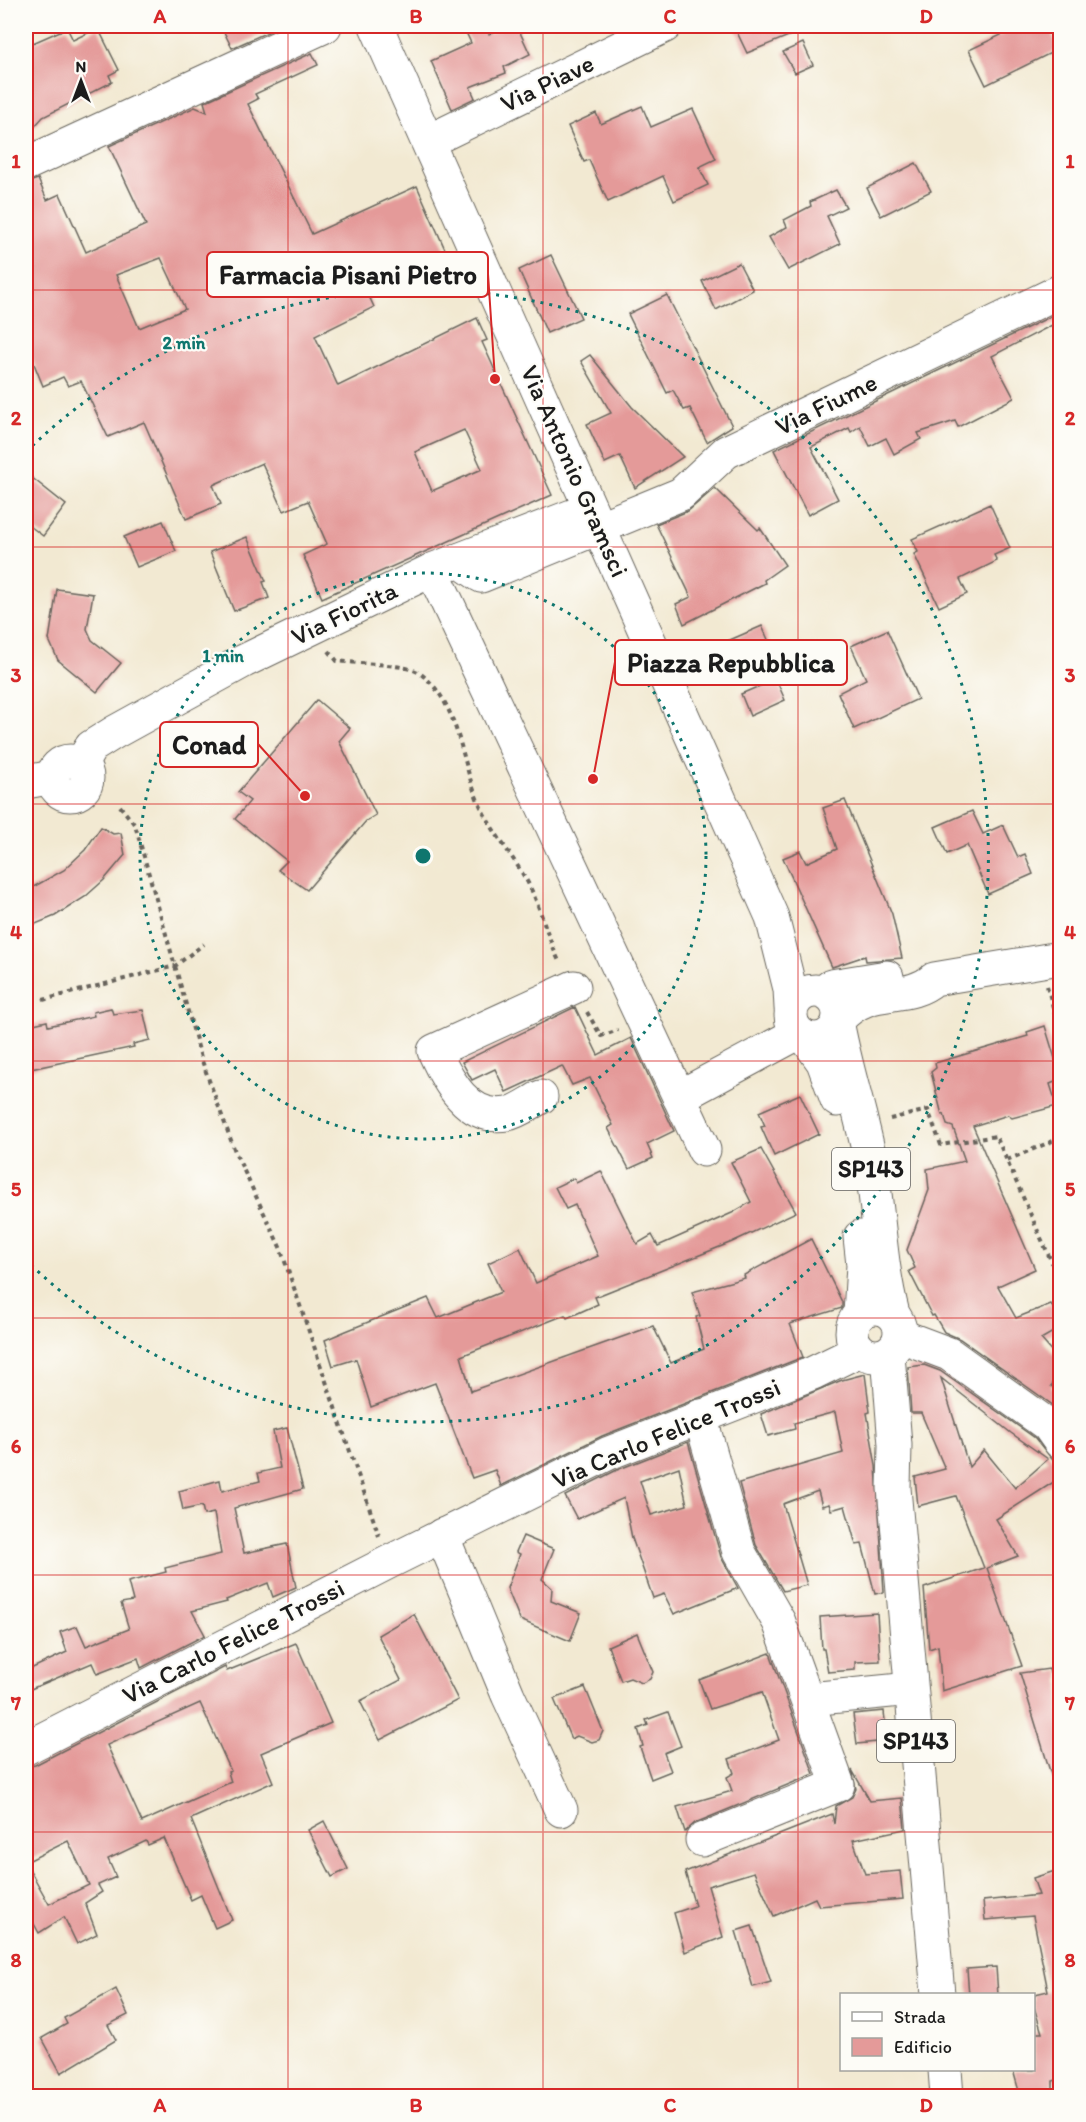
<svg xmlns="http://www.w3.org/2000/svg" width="1086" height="2122" viewBox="0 0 1086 2122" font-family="Itim,sans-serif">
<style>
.building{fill:#e49a99;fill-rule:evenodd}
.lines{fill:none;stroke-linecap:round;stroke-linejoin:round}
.minor-casing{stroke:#67645c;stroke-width:35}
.major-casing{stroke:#67645c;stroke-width:35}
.path{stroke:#67645c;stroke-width:4;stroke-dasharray:4.5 4.5;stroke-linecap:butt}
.minor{stroke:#fff;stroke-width:33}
.major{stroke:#fff;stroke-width:33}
.grid{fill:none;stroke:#d62828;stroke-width:1.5;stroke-opacity:0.55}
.ring{fill:none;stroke:#0f766e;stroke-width:3;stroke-dasharray:3 6}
.labels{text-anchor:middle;stroke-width:4.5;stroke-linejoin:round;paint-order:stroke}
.shield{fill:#fdfcf7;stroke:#605f5e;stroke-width:1.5}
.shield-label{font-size:24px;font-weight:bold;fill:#1c1c1c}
.street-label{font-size:26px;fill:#1c1c1c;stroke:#fdfcf7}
.centre{fill:#0f766e;stroke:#fdfcf7;stroke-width:3}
.ring-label{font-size:18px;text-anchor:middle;font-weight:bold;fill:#0f766e;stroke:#fdfcf7;stroke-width:4.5;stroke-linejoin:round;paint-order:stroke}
.leader{fill:none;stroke:#d62828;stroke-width:2}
.callout-dot{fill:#d62828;stroke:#fdfcf7;stroke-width:2}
.callout{fill:#fdfcf7;stroke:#d62828;stroke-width:2}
.callout-label{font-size:27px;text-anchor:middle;font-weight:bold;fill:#1c1c1c}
.neatline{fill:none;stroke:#d62828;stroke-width:2}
.grid-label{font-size:20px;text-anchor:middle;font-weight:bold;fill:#d62828}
</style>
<rect width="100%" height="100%" fill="#fdfcf7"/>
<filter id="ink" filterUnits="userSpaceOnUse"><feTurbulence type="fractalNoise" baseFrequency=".0167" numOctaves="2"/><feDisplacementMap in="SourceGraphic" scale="12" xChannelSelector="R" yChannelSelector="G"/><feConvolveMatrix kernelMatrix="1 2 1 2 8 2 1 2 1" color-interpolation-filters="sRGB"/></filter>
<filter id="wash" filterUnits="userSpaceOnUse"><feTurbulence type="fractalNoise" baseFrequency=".008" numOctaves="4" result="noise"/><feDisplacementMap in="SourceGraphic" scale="24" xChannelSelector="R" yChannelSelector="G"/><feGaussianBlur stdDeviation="1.35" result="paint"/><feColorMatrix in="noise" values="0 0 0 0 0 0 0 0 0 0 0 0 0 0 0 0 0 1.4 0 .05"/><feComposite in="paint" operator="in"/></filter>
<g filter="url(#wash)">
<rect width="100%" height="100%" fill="#f2e9d2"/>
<g id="blocks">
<g class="building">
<path d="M 221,26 L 281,26 L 232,48 Z"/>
<path d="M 463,26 L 485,26 L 489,34 L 506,26 L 517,26 L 530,54 L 504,67 L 506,73 L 470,87 L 475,98 L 452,109 L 431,61 L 471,43 Z"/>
<path d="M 734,26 L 813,26 L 747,53 Z"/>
<path d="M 1020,26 L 1048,26 L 1059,49 L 986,85 L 969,50 Z"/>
<path d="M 67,28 L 73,40 L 98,28 L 119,70 L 109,75 L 112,82 L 43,117 L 26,136 L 26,46 Z"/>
<path d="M 803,43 L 813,65 L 795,73 L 783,52 Z"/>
<path d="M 312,53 L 318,65 L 255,94 L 258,99 L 248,104 L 312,234 L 417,186 L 448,256 L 368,294 L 374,307 L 315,336 L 338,386 L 477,318 L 487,340 L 482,342 L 552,495 L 322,598 L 303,555 L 327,544 L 308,501 L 284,511 L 262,463 L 213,485 L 221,504 L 186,519 L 144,422 L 108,437 L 81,381 L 68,386 L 63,377 L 43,386 L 26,344 L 26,183 L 38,179 L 47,200 L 60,194 L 86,252 L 146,225 L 109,146 L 195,107 L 207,112 L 204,102 ZM 161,258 L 185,309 L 139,328 L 116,275 ZM 464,430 L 482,469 L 432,491 L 415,452 Z"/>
<path d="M 642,106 L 651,127 L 693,109 L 716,159 L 699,167 L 708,185 L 674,201 L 663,176 L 608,202 L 589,160 L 584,162 L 568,126 L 596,113 L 601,124 Z"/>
<path d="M 916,163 L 931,191 L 881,216 L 867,188 Z"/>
<path d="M 836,190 L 846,207 L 827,216 L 840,244 L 788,270 L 769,237 L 787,227 L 784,220 L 811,206 L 810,202 Z"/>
<path d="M 551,255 L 581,318 L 547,333 L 519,270 Z"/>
<path d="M 739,263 L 753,290 L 716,310 L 702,281 Z"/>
<path d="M 667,295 L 732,426 L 707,442 L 690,408 L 684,410 L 673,390 L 667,393 L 628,314 Z"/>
<path d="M 1060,312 L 1060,321 L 992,356 L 1014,398 L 958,427 L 955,421 L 918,433 L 921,439 L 894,454 L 886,438 L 870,446 L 860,426 L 851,432 L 849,428 L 811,447 L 838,499 L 808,515 L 774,450 Z"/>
<path d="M 590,355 L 632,407 L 683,457 L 635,488 L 620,456 L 605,463 L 587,424 L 611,413 L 581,361 Z"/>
<path d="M 26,473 L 66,505 L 43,536 L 26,523 Z"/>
<path d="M 715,488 L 758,530 L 760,528 L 785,565 L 764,580 L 765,583 L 684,624 L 676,604 L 691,597 L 656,524 L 688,511 Z"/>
<path d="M 990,504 L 1010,548 L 994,555 L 997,561 L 960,579 L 967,594 L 939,607 L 914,554 L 918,552 L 912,539 Z"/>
<path d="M 163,521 L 176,551 L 137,567 L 124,537 Z"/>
<path d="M 247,537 L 266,581 L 263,582 L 269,598 L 234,611 L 210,552 Z"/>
<path d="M 57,589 L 93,594 L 87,629 L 92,640 L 121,663 L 97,692 L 58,660 L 49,640 Z"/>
<path d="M 762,626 L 770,644 L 731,661 L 723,643 Z"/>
<path d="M 887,630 L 918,699 L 854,729 L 838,693 L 866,679 L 851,646 Z"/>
<path d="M 776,679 L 785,700 L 750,716 L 741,694 Z"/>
<path d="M 317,700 L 350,728 L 339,741 L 376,815 L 366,821 L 307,890 L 278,870 L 287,861 L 235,819 L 250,801 L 238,792 Z"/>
<path d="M 845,800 L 892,914 L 902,958 L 866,961 L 865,956 L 832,967 L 783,858 L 800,851 L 806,863 L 837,849 L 823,808 Z"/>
<path d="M 972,811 L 983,834 L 1003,825 L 1018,857 L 1025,854 L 1033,874 L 988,894 L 967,845 L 947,854 L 935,827 Z"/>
<path d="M 101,827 L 113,834 L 121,833 L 125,855 L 104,880 L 85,897 L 55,916 L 26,928 L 26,891 L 64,870 L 85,850 Z"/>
<path d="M 575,1007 L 598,1055 L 631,1038 L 674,1131 L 647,1144 L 653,1158 L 629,1169 L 608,1128 L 613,1125 L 590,1078 L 572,1085 L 562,1066 L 506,1092 L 495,1069 L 472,1080 L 462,1062 Z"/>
<path d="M 111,1008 L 113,1014 L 143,1010 L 150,1040 L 133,1044 L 134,1047 L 26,1070 L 26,1031 L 30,1030 L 29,1025 L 47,1021 L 48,1026 L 94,1016 L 93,1012 Z"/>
<path d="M 1045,1026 L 1060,1075 L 1060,1080 L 1050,1084 L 1057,1106 L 1012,1118 L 1008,1115 L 973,1126 L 1035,1269 L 998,1286 L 1016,1318 L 1051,1304 L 1060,1324 L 1054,1327 L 1055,1331 L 1041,1339 L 1060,1361 L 1060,1375 L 1051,1386 L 1060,1393 L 1060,1405 L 1057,1408 L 960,1339 L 944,1332 L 934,1315 L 932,1316 L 909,1271 L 915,1268 L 907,1250 L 929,1190 L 927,1169 L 965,1161 L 953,1127 L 947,1125 L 944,1114 L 942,1115 L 931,1072 L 936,1068 L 935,1063 L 1028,1036 L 1027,1032 Z"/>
<path d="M 800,1094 L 819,1134 L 774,1156 L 761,1127 L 765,1126 L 759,1112 Z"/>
<path d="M 761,1149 L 796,1212 L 732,1242 L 595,1297 L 598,1304 L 567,1318 L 565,1315 L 461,1356 L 471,1391 L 653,1326 L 671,1363 L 704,1349 L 696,1317 L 700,1316 L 692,1292 L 745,1278 L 744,1275 L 811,1239 L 842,1302 L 842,1308 L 790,1324 L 803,1357 L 602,1436 L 501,1486 L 495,1470 L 472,1478 L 435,1383 L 371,1407 L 356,1359 L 333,1366 L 325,1340 L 346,1331 L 428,1298 L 438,1318 L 501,1292 L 488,1263 L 520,1248 L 536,1283 L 598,1256 L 575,1205 L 566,1209 L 555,1187 L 574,1178 L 576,1183 L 601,1171 L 637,1244 L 652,1235 L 658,1246 L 732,1213 L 751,1202 L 731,1162 Z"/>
<path d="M 924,1365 L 940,1371 L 1035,1438 L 1052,1459 L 1060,1461 L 1060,1478 L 996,1519 L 1018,1556 L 987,1568 L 1022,1666 L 942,1691 L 938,1646 L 929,1649 L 924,1588 L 984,1568 L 956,1496 L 918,1506 L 915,1477 L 945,1469 L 921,1413 L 911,1413 L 908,1367 ZM 941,1378 L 1011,1433 L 1048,1459 L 1015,1488 L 984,1450 L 969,1467 Z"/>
<path d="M 865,1374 L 870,1412 L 867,1413 L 876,1466 L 884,1592 L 875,1594 L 862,1544 L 856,1545 L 845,1506 L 831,1510 L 829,1504 L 822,1506 L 818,1491 L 783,1504 L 807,1585 L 783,1591 L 756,1545 L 739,1483 L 843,1453 L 835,1412 L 794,1423 L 795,1429 L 768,1436 L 761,1414 L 842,1380 Z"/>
<path d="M 287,1428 L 303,1489 L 234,1508 L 244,1553 L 287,1544 L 296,1587 L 273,1597 L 268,1583 L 226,1600 L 227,1602 L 192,1611 L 205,1635 L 141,1668 L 138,1658 L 97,1674 L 92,1663 L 26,1691 L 26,1671 L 67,1652 L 60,1632 L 77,1626 L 86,1646 L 129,1629 L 121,1603 L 133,1601 L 128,1582 L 166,1572 L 165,1568 L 221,1554 L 214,1513 L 204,1515 L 202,1506 L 183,1510 L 179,1491 L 220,1480 L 222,1491 L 260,1481 L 258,1473 L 280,1468 L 273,1431 Z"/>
<path d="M 688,1442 L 721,1557 L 738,1588 L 674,1614 L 664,1594 L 653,1598 L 632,1538 L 624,1498 L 577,1519 L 565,1496 L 617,1470 ZM 679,1467 L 687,1505 L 651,1515 L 640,1481 Z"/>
<path d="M 523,1536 L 554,1549 L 542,1579 L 552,1588 L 551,1601 L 581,1613 L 570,1641 L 520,1620 L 507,1588 L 520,1554 L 516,1552 Z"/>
<path d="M 877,1613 L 880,1661 L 855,1662 L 855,1670 L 828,1672 L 824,1649 L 822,1649 L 820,1617 Z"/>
<path d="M 414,1614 L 458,1700 L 380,1740 L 360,1701 L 401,1680 L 378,1635 Z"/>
<path d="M 637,1633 L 653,1672 L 650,1679 L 642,1683 L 630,1678 L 621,1681 L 608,1646 Z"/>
<path d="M 296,1643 L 331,1723 L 261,1753 L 273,1782 L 191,1819 L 232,1920 L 215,1928 L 201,1895 L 191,1900 L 164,1838 L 148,1845 L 146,1841 L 108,1859 L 116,1877 L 98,1885 L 102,1892 L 85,1903 L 97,1934 L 77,1944 L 64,1917 L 39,1933 L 26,1909 L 26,1863 L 49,1904 L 89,1885 L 68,1841 L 26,1862 L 26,1767 L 35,1765 L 225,1667 L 227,1671 ZM 200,1703 L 231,1771 L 228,1772 L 231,1782 L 142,1822 L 107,1745 Z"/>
<path d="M 770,1653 L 814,1774 L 695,1823 L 685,1832 L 677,1807 L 732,1791 L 727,1777 L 734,1773 L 729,1759 L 779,1740 L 762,1692 L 710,1709 L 699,1680 Z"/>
<path d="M 1049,1669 L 1050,1673 L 1060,1670 L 1060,1790 L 1056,1791 L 1020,1673 Z"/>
<path d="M 585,1687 L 603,1731 L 599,1740 L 592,1742 L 577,1736 L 571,1739 L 554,1699 Z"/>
<path d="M 884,1711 L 887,1741 L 857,1744 L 853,1714 Z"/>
<path d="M 668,1712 L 681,1746 L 664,1753 L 671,1771 L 651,1779 L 640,1747 L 643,1746 L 638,1729 L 648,1725 L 646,1720 Z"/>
<path d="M 852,1770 L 870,1801 L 902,1798 L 905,1829 L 853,1840 L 865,1874 L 900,1871 L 903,1899 L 819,1906 L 815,1898 L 774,1916 L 754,1872 L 708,1886 L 723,1937 L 685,1952 L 674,1913 L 695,1906 L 685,1872 L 832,1814 L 834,1824 L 836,1806 L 852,1797 L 856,1789 Z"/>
<path d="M 324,1821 L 348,1869 L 332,1877 L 308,1830 Z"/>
<path d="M 1055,1871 L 1060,1888 L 1060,2079 L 1053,2081 L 1053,2091 L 1020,2095 L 1013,2070 L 1034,2070 L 1034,2033 L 1042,2033 L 1034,2007 L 1034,1995 L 1031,1995 L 1048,1991 L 1033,1916 L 985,1920 L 983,1901 L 1039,1895 L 1033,1878 Z"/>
<path d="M 752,1926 L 771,1982 L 753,1987 L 736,1931 Z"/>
<path d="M 996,1967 L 998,1995 L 969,1995 L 967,1969 Z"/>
<path d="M 116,1989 L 128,2015 L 108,2025 L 116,2040 L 61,2073 L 42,2038 L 67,2024 L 64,2018 Z"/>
</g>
</g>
</g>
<g filter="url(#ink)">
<use href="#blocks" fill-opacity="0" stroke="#67645c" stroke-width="1.5"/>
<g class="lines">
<defs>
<g id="minor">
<path d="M 429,141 L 665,26"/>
<path d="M 26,164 L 325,26"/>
<path d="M 458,560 L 481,576 L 681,494 L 726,452 L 1060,291"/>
<path d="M 432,570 L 704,1150"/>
<circle cx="70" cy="778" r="17"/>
<path d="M 81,764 L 91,747 L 115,732 L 244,661 L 432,570 L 572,516"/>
<path d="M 26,782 L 53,777"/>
<path d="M 824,992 L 831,986 L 887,977"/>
<path d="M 839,1019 C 870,983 905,1004 934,979 L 1060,958"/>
<path d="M 541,1097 C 531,1102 518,1112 507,1114 C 468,1121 447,1080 434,1051 L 574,987"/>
<path d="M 679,1097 L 798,1033"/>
<path d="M 901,1336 L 949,1354 L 1048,1425 L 1060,1442"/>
<path d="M 700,1416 L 739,1552 L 779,1622 L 838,1785 L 702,1840"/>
<path d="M 442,1535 L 508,1695 L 561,1810"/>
<path d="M 809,1699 L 911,1689"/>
<path d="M 26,1748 L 389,1562 L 609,1453 L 813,1373 L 860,1350"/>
</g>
<g id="major">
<path d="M 376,26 L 772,917 L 790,989 L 791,1008"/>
<circle cx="815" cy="1015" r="24"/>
<path d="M 838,1026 C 847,1073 862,1117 871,1164 C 879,1214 880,1264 893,1314"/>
<path d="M 806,1038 L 823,1062 L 837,1100"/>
<circle cx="876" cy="1332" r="24"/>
<path d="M 860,1314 L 863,1265 L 860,1237"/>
<path d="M 888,1354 L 895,1445 L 894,1488 L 938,1994"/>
<path d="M 945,2070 L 947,2096"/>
</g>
</defs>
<use href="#minor" class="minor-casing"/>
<use href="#major" class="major-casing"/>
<g class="path">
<path d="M 329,651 L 337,661 C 358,664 407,663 421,674 C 461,705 460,763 480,805 C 493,833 513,856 528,883 C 541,908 547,937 560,963"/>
<path d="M 120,806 L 135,825 L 202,1061 L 236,1154 L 280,1247 L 379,1536"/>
<path d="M 1047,986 L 1060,1032"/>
<path d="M 43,1000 L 175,966 L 204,944"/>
<path d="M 587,1012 L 601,1036 L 618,1030"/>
<path d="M 890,1119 L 928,1110 L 941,1145 L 996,1136 L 1060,1281"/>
<path d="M 1007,1160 L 1060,1138"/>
</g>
<use href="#minor" class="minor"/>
<use href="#major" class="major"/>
</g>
</g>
<path class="grid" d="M 288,26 L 288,2096M 543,26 L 543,2096M 798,26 L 798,2096M 26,290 L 1060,290M 26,547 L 1060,547M 26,804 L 1060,804M 26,1061 L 1060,1061M 26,1318 L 1060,1318M 26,1575 L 1060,1575M 26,1832 L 1060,1832"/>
<g class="ring">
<circle cx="423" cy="856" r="283"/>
<path d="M26 452A566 566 0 1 1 26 1260"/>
</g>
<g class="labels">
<g class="shield">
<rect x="832" y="1148" width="78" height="42" rx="4.5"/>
<rect x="877" y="1720" width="78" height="42" rx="4.5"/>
</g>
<g class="shield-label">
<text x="871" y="1177">SP143</text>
<text x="916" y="1749">SP143</text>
</g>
<g class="street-label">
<text transform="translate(547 83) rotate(-26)" y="9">Via Piave</text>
<text transform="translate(826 404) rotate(-26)" y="9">Via Fiume</text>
<text transform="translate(575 471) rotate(66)" y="9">Via Antonio Gramsci</text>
<text transform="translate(344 613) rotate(-26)" y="9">Via Fiorita</text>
<text transform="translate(666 1433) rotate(-23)" y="9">Via Carlo Felice Trossi</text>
<text transform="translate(233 1641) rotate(-27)" y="9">Via Carlo Felice Trossi</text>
</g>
</g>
<circle cx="423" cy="856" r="9" class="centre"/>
<g class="ring-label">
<text x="184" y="349">2 min</text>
<text x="223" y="662">1 min</text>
</g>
<path class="leader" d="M495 379L488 274M593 779L615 662M305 796L258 744"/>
<g class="callout-dot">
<circle cx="495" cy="379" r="6"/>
<circle cx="593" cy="779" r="6"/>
<circle cx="305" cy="796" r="6"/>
</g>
<g class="callout">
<rect x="207" y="252" width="281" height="45" rx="6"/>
<rect x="615" y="640" width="232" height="45" rx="6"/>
<rect x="160" y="722" width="98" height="45" rx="6"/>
</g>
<g class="callout-label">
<text x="348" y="284">Farmacia Pisani Pietro</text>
<text x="731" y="672">Piazza Repubblica</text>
<text x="209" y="754">Conad</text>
</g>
<rect width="1086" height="2122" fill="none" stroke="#fdfcf7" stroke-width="66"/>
<rect x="840" y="1993" width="195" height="78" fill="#fdfcf7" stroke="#a3a29f" stroke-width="1.5"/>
<rect x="852" y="2012" width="30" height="9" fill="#ffffff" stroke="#a3a29f" stroke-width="1.5"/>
<text x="894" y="2023" font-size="18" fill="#1c1c1c">Strada</text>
<rect x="852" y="2038" width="30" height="18" fill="#e49a99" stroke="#a3a29f" stroke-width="1.5"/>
<text x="894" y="2053" font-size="18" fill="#1c1c1c">Edificio</text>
<g transform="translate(81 81)" stroke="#fdfcf7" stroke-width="4.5" paint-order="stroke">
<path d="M0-4.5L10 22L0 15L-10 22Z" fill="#1c1c1c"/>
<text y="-9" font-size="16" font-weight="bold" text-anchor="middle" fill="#1c1c1c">N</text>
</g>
<rect x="33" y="33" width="1020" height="2056" class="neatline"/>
<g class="grid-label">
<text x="160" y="23">A</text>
<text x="416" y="23">B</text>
<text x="670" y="23">C</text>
<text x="926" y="23">D</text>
<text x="16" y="168">1</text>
<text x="1070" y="168">1</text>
<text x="16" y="425">2</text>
<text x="1070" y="425">2</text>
<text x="16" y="682">3</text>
<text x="1070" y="682">3</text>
<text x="16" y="939">4</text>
<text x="1070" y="939">4</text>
<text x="16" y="1196">5</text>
<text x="1070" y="1196">5</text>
<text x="16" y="1453">6</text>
<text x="1070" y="1453">6</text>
<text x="16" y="1710">7</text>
<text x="1070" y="1710">7</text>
<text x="16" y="1967">8</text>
<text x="1070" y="1967">8</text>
<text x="160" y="2112">A</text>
<text x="416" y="2112">B</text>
<text x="670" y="2112">C</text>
<text x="926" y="2112">D</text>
</g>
</svg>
